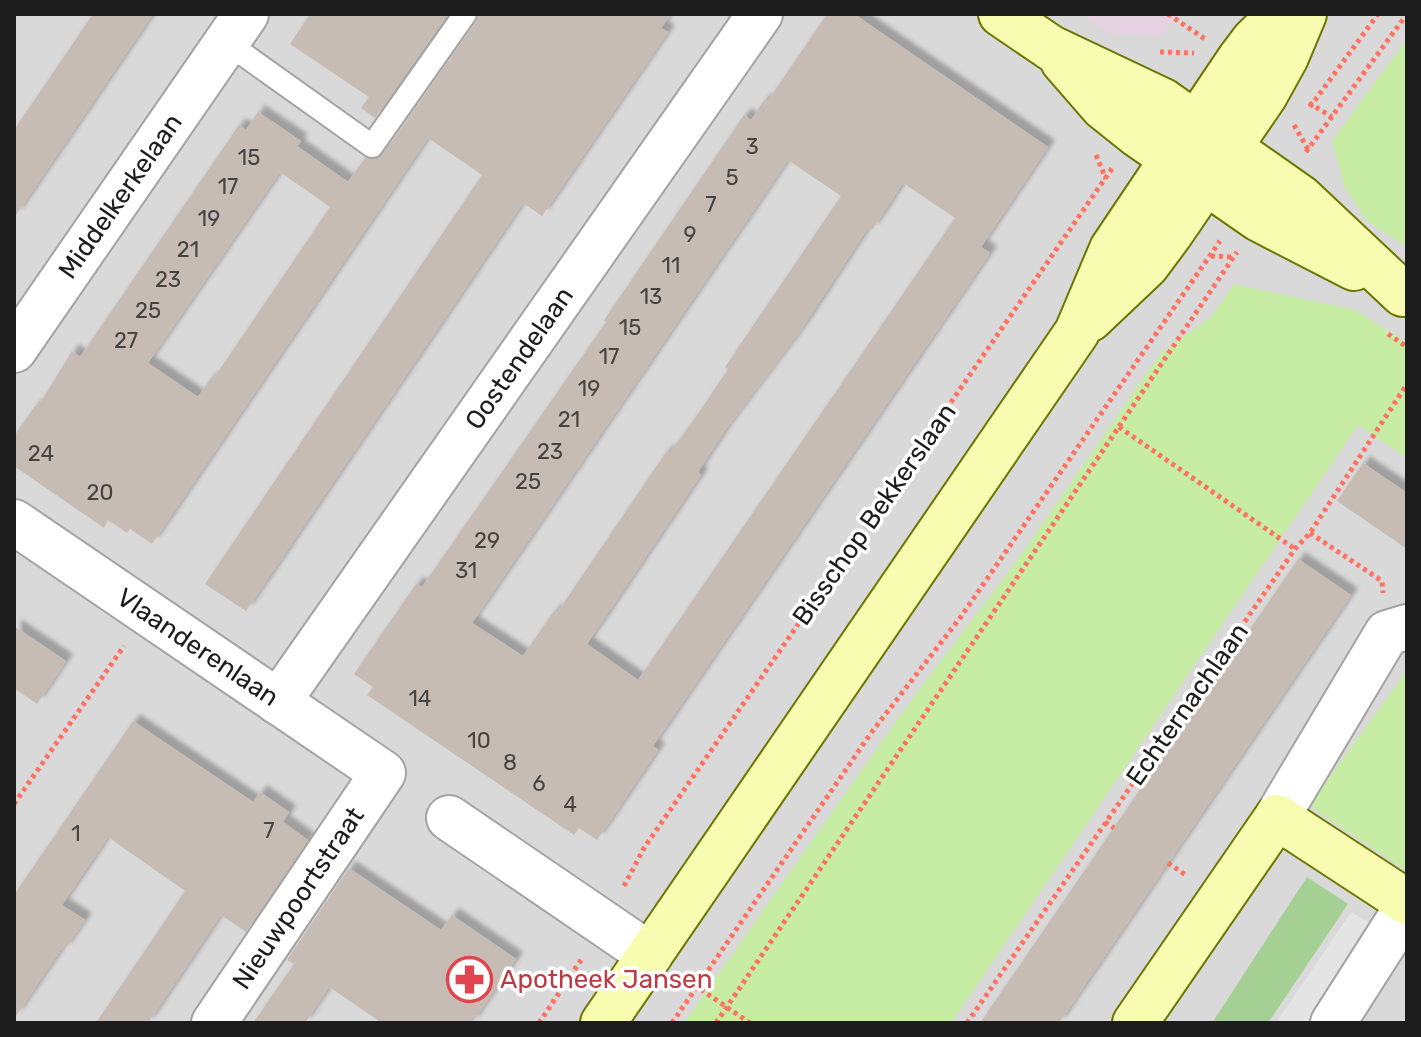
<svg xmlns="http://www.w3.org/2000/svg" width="1421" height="1037" viewBox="0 0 1421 1037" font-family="Rubik,sans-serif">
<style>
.residential{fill:#dad9d9}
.industrial{fill:#e7d2e3}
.grass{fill:#c7eca3}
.forest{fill:#a5d093}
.parking{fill:#e4e4e4}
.building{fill:#c6bcb4;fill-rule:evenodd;filter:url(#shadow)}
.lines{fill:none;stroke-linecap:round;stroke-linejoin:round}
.lane-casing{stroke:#a3a3a3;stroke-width:26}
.street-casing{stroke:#a3a3a3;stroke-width:48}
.secondary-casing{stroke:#697600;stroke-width:48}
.path{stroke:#ff7161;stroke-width:5;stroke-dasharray:4 4;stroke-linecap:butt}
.lane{stroke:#fff;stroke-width:22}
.street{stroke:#fff;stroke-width:44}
.secondary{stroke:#f8fcb0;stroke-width:44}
.labels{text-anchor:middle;stroke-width:7;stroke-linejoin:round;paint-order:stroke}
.number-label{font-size:22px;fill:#464442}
.street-label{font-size:26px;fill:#1c1c1c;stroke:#fff}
.health-label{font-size:26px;fill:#be3a42;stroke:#fff;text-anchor:start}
</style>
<defs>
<filter id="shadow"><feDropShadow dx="7" dy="-7" stdDeviation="2" flood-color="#0004"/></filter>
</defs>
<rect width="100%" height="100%" fill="#eeeae1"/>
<rect class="residential" x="14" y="14" width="1393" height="1009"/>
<path class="industrial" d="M 1081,14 L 1176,14 L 1161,36 L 1110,33 Z"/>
<g class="grass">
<path d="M 1407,39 L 1407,247 L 1367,221 L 1344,186 L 1332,141 Z"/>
<path d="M 1234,284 L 1355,310 L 1407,343 L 1407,458 L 1358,425 L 951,1023 L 739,1023 L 735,1021 L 733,1023 L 684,1023 L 904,710 L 1023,552 L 1160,354 L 1211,317 Z"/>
<path d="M 1407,670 L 1407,871 L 1309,806 Z"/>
</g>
<path class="forest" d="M 1307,877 L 1348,904 L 1268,1023 L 1212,1023 Z"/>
<path class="parking" d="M 1351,912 L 1379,928 L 1315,1023 L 1276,1023 Z"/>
<g class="building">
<path d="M 93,14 L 153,14 L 14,218 L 14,130 Z"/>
<path d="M 310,14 L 448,14 L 375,118 L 361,108 L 369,97 L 290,44 Z"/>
<path d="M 479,14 L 671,14 L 661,28 L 668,32 L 542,216 L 523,203 L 246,611 L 205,584 L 482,175 L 428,138 L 152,544 L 130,529 L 127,533 L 108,520 L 104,528 L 14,466 L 14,436 L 35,406 L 37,408 L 72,351 L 80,357 L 239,125 L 246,130 L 258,112 L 301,141 L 297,146 L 348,182 L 365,158 L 377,159 L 383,154 L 476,22 ZM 280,172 L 330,207 L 212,381 L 210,379 L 198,397 L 148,363 Z"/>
<path d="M 827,14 L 854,14 L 1048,147 L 981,247 L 990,253 L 653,746 L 658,750 L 597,840 L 579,828 L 574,835 L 367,695 L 373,687 L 354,674 L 416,584 L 422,587 L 606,322 L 604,320 L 744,115 L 751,120 L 764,100 L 767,102 ZM 788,160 L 841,196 L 725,367 L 728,369 L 700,411 L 669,454 L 666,452 L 557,613 L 554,611 L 523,656 L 472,623 ZM 903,183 L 955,218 L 638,680 L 587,644 L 701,475 L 698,472 L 726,429 L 801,330 L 868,228 L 872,230 Z"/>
<path d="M 1363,463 L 1407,493 L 1407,549 L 1337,501 Z"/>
<path d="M 1298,559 L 1351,595 L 1059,1023 L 980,1023 Z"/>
<path d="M 14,626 L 66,661 L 37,704 L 14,688 Z"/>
<path d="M 133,721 L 253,802 L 260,792 L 289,812 L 283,822 L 308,840 L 246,932 L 221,915 L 148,1023 L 96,1023 L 185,891 L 108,837 L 62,905 L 85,920 L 64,950 L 62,948 L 14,1019 L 14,895 Z"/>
<path d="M 349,868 L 441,930 L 452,915 L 516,959 L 472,1023 L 382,1023 L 329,987 L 305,1023 L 253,1023 L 294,964 L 287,960 Z"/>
</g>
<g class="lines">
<defs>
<path id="lane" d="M 226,42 L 372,146 L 465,14"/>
<g id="street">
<path d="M 14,350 L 246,14"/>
<path d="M 14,522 L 383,773 L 214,1023"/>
<path d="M 278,702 L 760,14"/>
<path d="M 1277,817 L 1387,633 L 1407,627"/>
<path d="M 449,818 L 650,955"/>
<path d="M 1333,1023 L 1407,907"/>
</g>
<g id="secondary">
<path d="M 1001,14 L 1051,48 L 1163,101 L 1301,198 L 1403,294"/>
<path d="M 1063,61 L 1103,107 L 1138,135 L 1259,219 L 1354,268"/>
<path d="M 1090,319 L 1147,265 L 1170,234 L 1265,95 L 1286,57 L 1304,14"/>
<path d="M 603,1023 L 1077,332 L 1112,249 L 1239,60 L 1254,40 L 1281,14"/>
<path d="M 1135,1023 L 1277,817 L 1407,902"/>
</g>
</defs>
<use href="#lane" class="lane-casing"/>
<use href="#street" class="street-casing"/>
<use href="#secondary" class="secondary-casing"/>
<g class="path">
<path d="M 1168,14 L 1205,39"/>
<path d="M 1160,52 L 1194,53"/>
<path d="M 1309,103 L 1332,117"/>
<path d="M 1310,107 L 1378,14"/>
<path d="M 1294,125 L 1309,151"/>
<path d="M 1306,152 L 1407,14"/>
<path d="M 1096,155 L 1106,179"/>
<path d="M 1211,256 L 1233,257"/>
<path d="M 1388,334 L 1407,347"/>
<path d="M 1119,427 L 1295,549"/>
<path d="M 1310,533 L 1382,581 L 1383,593"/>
<path d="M 14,804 L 124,646"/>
<path d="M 1105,822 L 1114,828"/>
<path d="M 1168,863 L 1187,876"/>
<path d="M 624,886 L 644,848 L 1113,167"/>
<path d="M 681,976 L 750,1023"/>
<path d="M 539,1023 L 583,957"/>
<path d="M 672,1023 L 871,733 L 960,618 L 1220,241"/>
<path d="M 716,1023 L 1237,252"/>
<path d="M 967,1023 L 1295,549 L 1310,533 L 1407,384"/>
</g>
<use href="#lane" class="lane"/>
<use href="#street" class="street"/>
<use href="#secondary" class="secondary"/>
</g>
<defs>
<symbol id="pharmacy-ring" viewBox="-11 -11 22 22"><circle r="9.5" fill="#fff" stroke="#e0444e" stroke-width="1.5"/><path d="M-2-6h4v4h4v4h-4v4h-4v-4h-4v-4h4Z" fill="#e0444e"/></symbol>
</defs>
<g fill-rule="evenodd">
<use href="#pharmacy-ring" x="444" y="954" width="51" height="51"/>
</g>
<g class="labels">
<g class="number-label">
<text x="752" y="154">3</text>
<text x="249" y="165">15</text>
<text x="732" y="185">5</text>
<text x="228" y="194">17</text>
<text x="711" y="212">7</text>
<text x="209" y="226">19</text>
<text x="690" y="242">9</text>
<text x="188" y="257">21</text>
<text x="671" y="273">11</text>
<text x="168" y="287">23</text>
<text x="651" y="304">13</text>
<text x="148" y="318">25</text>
<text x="630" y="335">15</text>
<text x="126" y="348">27</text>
<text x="609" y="364">17</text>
<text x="589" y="396">19</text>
<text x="569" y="427">21</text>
<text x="550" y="459">23</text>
<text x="41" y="461">24</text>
<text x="528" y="489">25</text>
<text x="100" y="500">20</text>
<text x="487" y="548">29</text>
<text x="466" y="578">31</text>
<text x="420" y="706">14</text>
<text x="479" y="748">10</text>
<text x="510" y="770">8</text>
<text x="539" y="791">6</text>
<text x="570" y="812">4</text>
<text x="269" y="838">7</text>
<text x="76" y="841">1</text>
</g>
<g class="street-label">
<text transform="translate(120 196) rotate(-55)" y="9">Middelkerkelaan</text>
<text transform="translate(519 358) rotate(-55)" y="9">Oostendelaan</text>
<text transform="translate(874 514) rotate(-55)" y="9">Bisschop Bekkerslaan</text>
<text transform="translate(198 647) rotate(34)" y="9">Vlaanderenlaan</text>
<text transform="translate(1187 704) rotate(-55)" y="9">Echternachlaan</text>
<text transform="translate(298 898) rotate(-56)" y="9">Nieuwpoortstraat</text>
</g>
<g class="health-label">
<text x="500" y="988">Apotheek Jansen</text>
</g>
</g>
<rect width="1421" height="1037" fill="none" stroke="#1c1c1c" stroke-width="32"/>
</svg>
